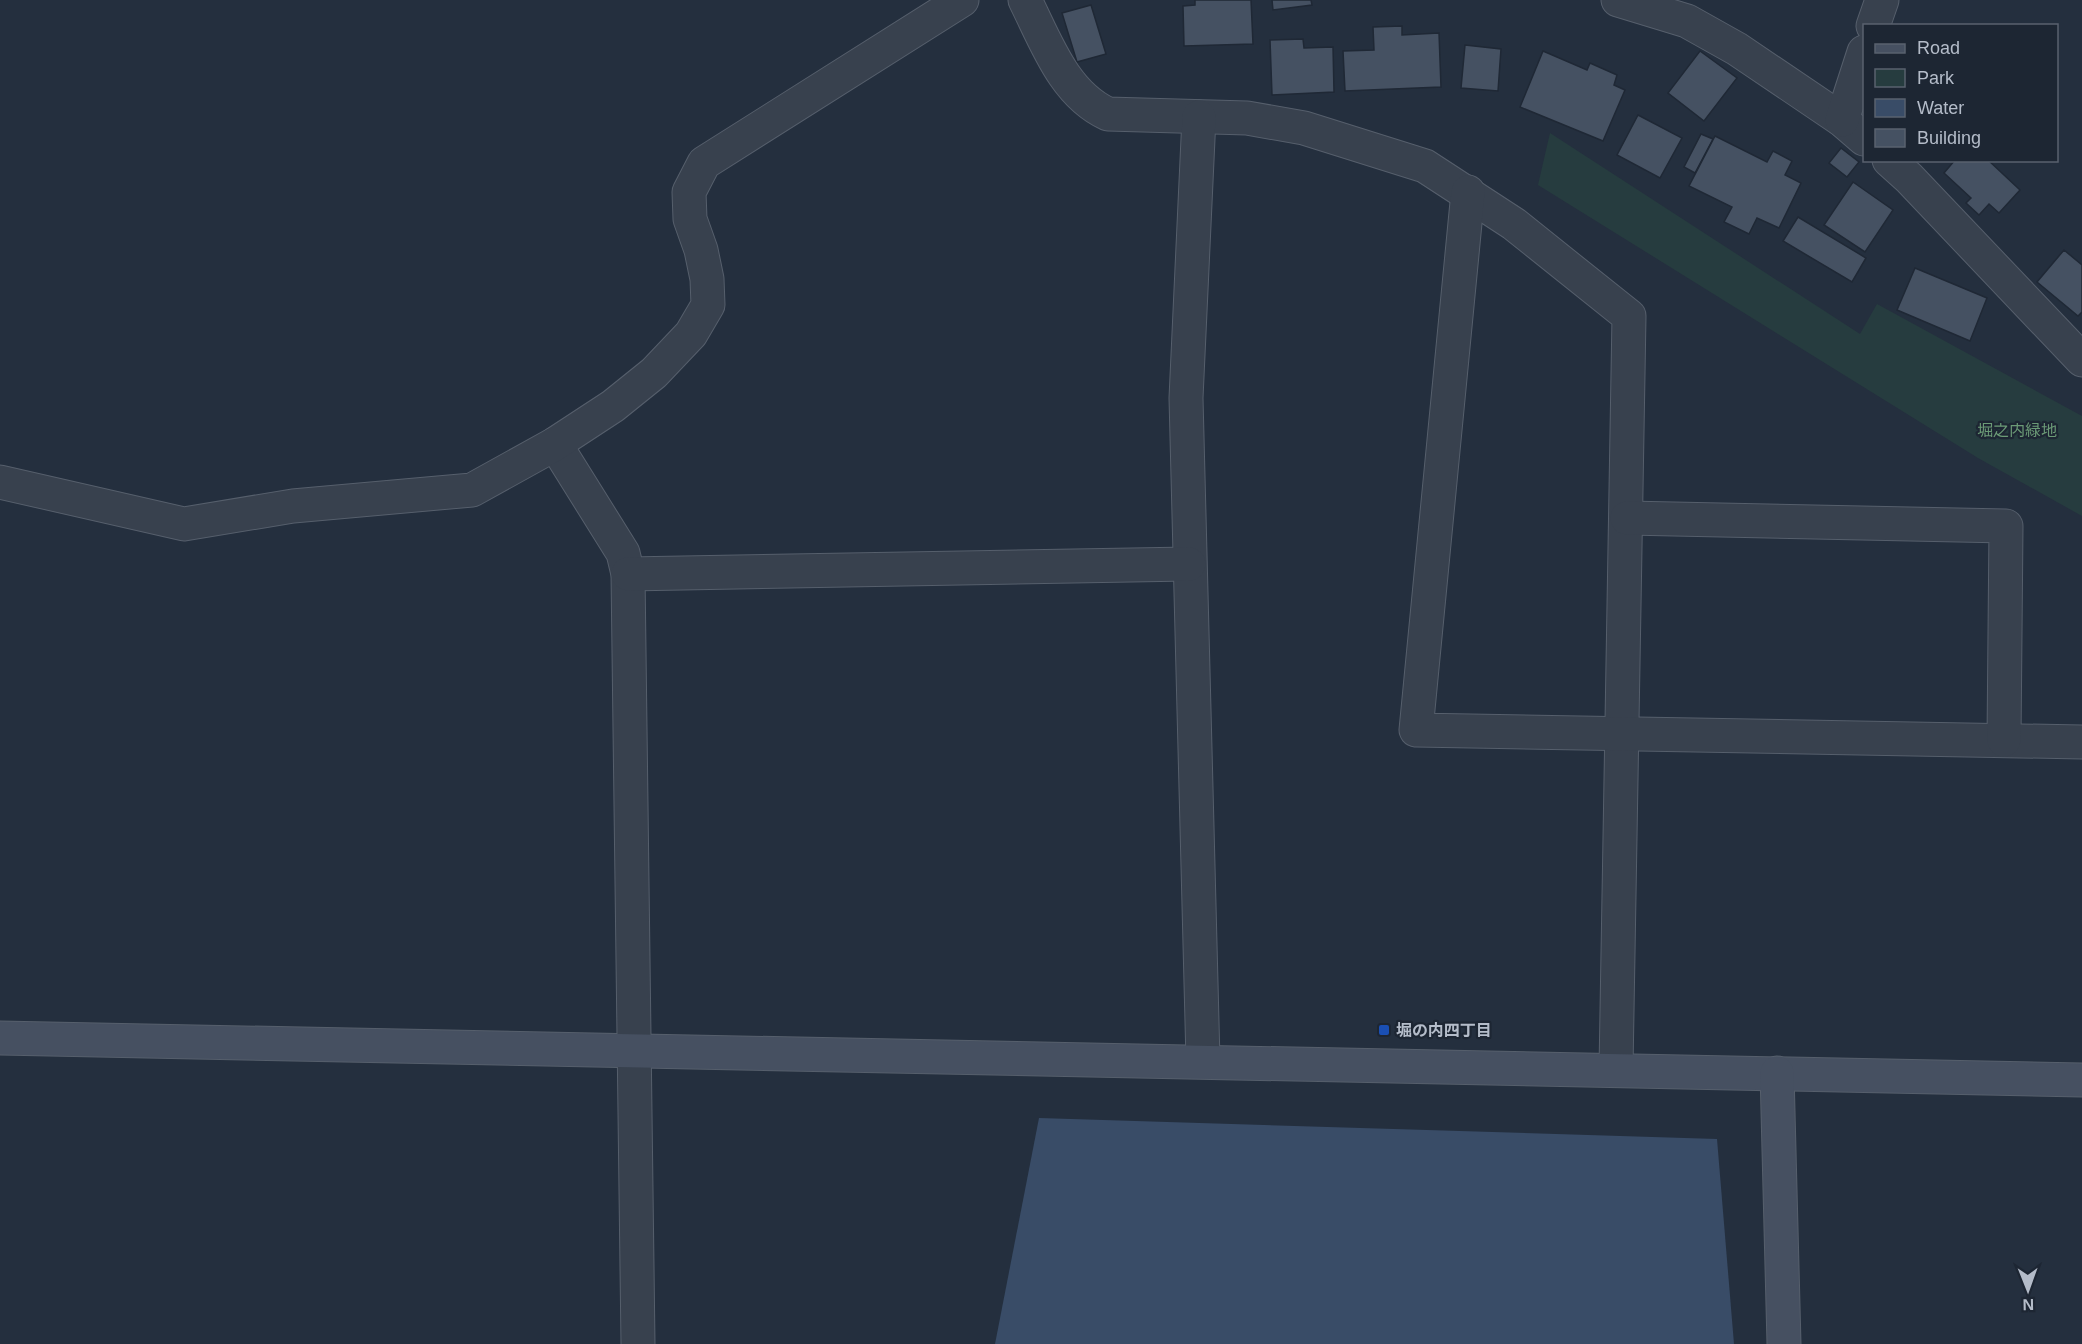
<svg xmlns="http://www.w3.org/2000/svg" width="2082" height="1344" viewBox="0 0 2082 1344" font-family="Arial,'Noto Sans JP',sans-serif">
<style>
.green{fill:#263c3f}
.water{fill:#394c67}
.building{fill:#455162;stroke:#1f2835;stroke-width:1.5}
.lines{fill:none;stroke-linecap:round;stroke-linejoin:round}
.street-casing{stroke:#565f6c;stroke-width:35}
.secondary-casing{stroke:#565f6c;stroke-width:35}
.street{stroke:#38414e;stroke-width:33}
.secondary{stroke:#465061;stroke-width:33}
.transit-dot{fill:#1a4fb4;stroke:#1d2633;stroke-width:2}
.labels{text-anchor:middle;stroke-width:4.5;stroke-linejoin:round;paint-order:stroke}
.park-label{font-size:16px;fill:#6b9a76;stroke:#1d2633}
.poi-label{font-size:16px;font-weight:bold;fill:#b4bcc9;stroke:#1d2633;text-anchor:start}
</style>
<rect width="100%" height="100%" fill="#242f3e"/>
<path class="green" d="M 1550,133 L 1860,334 L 1877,304 L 2082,416 L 2082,516 L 1978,458 L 1538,185 Z"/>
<path class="water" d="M 1039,1118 L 1717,1139 L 1734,1344 L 995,1344 Z"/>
<g class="building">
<path d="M 1195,0 L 1251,0 L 1253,44 L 1184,46 L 1183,6 L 1195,5 Z"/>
<path d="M 1272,0 L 1311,0 L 1312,5 L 1273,10 Z"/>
<path d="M 1091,5 L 1106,54 L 1077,62 L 1062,13 Z"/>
<path d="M 1402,26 L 1402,35 L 1439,33 L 1441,87 L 1345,91 L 1343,51 L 1374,50 L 1373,27 Z"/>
<path d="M 1303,39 L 1304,48 L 1333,47 L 1334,92 L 1272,95 L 1270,40 Z"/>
<path d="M 1465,45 L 1501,49 L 1498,91 L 1461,88 Z"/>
<path d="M 1543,51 L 1587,70 L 1590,63 L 1617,75 L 1614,85 L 1625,90 L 1603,141 L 1520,107 Z"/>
<path d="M 1700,51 L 1737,78 L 1704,121 L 1668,93 Z"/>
<path d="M 1638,115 L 1682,138 L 1660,178 L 1617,155 Z"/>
<path d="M 1701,134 L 1713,139 L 1695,173 L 1684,167 Z"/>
<path d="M 1715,136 L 1767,162 L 1773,151 L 1792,161 L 1785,175 L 1801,183 L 1779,228 L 1757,218 L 1749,234 L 1724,222 L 1732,207 L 1689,186 Z"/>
<path d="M 1841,148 L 1859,162 L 1847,177 L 1829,163 Z"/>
<path d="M 1955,160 L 1988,160 L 2020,190 L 1999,213 L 1989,204 L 1979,215 L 1966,203 L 1971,198 L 1944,173 Z"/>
<path d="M 1853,182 L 1893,210 L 1865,252 L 1824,225 Z"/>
<path d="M 1798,217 L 1866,258 L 1852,282 L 1783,241 Z"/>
<path d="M 2064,250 L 2082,265 L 2082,312 L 2078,316 L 2037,282 Z"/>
<path d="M 1915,268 L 1987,298 L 1970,341 L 1897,310 Z"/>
</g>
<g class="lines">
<defs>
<g id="street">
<path d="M 1025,0 C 1046,42 1064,94 1108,114 L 1247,118 L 1304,128 L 1425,166 L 1514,224 L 1629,316 L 1616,1069"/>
<path d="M 1618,0 L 1687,21 L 1737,49 L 1842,120 L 1864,139"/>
<path d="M 1873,26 L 1882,0"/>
<path d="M 1199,117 L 1186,398 L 1203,1061"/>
<path d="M 1842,120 L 1864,52"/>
<path d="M 1889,160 L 1909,178 L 2082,360"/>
<path d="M 1468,192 L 1416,730 L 2082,742"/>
<path d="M 555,444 L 623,553 L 628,574 L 638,1344"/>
<path d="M 0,482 L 184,524 L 293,506 L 472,490 L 555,444 L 613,406 L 654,373 L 691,334 L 708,305 L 707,279 L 701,250 L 690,219 L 689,192 L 704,163 L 962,0"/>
<path d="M 1627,518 L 2006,526 L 2004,740"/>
<path d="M 628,574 L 1189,564"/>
</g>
<g id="secondary">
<path d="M 0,1038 C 694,1055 1388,1063 2082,1080"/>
<path d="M 1777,1073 L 1784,1344"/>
</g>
</defs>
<use href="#street" class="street-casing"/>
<use href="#secondary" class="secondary-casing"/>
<use href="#street" class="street"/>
<use href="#secondary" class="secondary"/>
</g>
<rect class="transit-dot" x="1378" y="1024" width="12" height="12" rx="3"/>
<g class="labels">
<g class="park-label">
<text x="2017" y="436">堀之内緑地</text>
</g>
<g class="poi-label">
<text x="1396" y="1036">堀の内四丁目</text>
</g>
</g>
<rect x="1863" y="24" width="195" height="138" fill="#1d2633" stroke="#59626f" stroke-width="1.5"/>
<rect x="1875" y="44" width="30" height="9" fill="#465061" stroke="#59626f" stroke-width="1.5"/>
<text x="1917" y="54" font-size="18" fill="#b4bcc9">Road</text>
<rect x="1875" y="69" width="30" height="18" fill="#263c3f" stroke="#59626f" stroke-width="1.5"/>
<text x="1917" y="84" font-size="18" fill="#b4bcc9">Park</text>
<rect x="1875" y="99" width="30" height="18" fill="#394c67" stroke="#59626f" stroke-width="1.5"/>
<text x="1917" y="114" font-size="18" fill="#b4bcc9">Water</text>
<rect x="1875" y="129" width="30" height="18" fill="#455162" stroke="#59626f" stroke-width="1.5"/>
<text x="1917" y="144" font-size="18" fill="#b4bcc9">Building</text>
<g transform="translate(2028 1290) rotate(179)" stroke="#1d2633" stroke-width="4.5" paint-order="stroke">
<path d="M0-4.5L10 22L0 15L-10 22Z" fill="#b4bcc9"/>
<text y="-9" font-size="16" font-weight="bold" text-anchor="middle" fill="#b4bcc9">N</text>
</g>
</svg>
